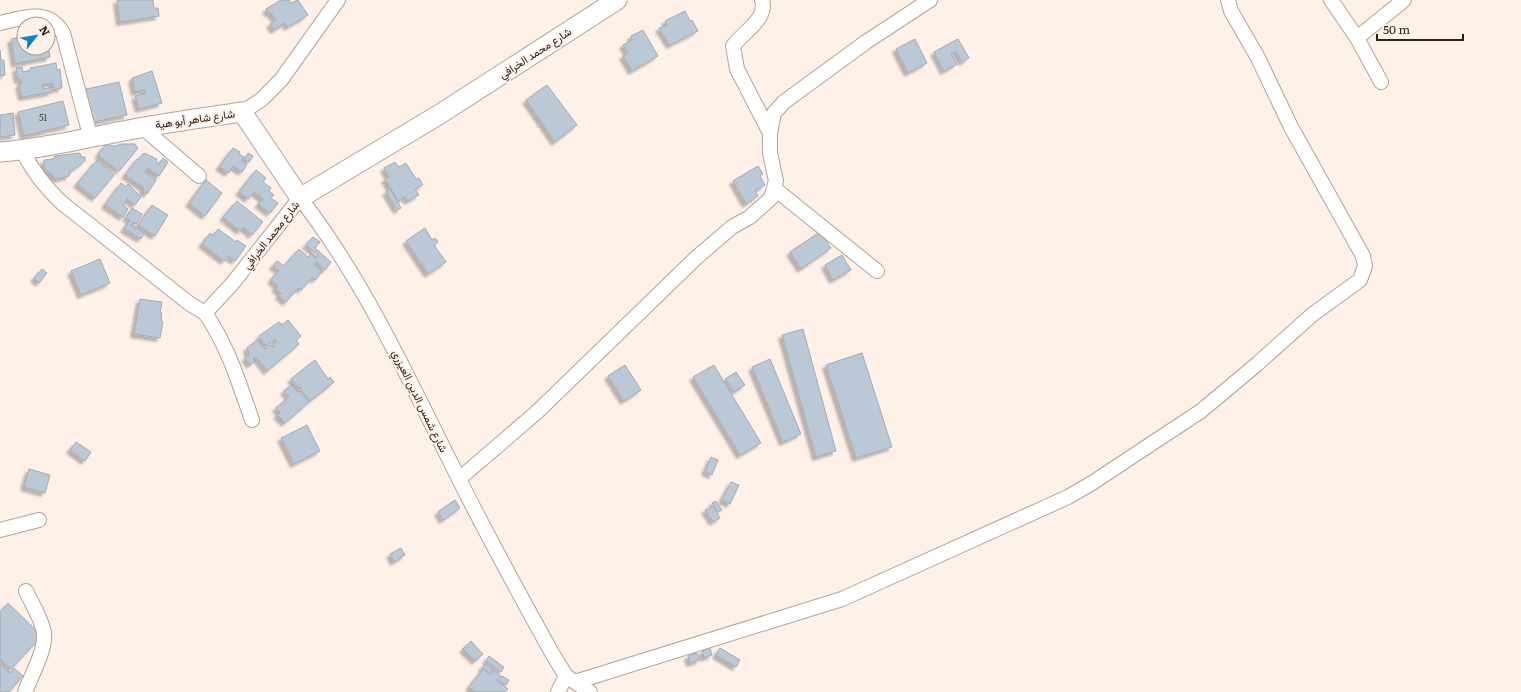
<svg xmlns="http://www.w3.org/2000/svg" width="1521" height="692" viewBox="0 0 1521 692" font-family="Literata,Vazirmatn,serif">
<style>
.building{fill:#bbc9d6;stroke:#9eacb8;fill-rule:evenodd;filter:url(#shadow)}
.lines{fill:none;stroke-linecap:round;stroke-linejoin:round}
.street-casing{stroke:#b3a399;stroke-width:16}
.secondary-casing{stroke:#b3a399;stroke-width:21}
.street{stroke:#fff;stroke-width:14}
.secondary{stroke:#fff;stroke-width:19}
.labels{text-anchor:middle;stroke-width:4;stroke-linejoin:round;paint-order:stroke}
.number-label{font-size:9px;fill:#4c4a4b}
.street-label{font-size:11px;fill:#27201d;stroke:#fff0e8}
</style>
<defs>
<filter id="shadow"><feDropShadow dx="-3.5" dy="3.5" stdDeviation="1" flood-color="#0004"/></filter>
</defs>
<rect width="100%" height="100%" fill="#fff0e8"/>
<g class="building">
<path d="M 117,0 L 153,0 L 154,8 L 158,8 L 159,16 L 120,22 Z"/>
<path d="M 281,0 L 289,0 L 291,3 L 298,0 L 308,15 L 288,27 L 285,23 L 274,30 L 270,24 L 276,20 L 270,12 L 268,13 L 266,9 Z"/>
<path d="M 685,11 L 690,21 L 692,20 L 698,31 L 670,45 L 659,28 L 667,25 L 665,21 Z"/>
<path d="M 643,30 L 658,56 L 632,71 L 623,56 L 628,53 L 623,45 L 632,40 L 631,36 Z"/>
<path d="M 24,36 L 24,48 L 48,48 L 48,45 L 50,57 L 15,64 L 11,39 Z"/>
<path d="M 915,39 L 927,63 L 908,73 L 896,49 Z"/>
<path d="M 958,39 L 969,58 L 962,62 L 956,51 L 951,54 L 957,64 L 944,71 L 934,52 Z"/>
<path d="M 0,50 L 1,60 L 4,60 L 5,75 L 0,76 Z"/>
<path d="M 56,63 L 57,70 L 60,69 L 62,88 L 51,90 L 52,92 L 22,97 L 19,84 L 22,83 L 21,79 L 18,80 L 16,68 L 22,67 L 23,72 L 31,70 L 30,68 ZM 53,83 L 54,87 L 43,89 L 42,85 Z"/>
<path d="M 152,71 L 162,103 L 139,109 L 135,96 L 145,94 L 144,90 L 135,92 L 132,78 Z"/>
<path d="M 119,82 L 127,115 L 89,123 L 82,90 Z"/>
<path d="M 547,85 L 577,125 L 555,142 L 526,100 Z"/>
<path d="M 63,101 L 69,125 L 24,136 L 18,112 Z"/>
<path d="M 13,113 L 15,135 L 0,137 L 0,115 Z"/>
<path d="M 121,144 L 135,144 L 138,148 L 119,171 L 98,155 L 105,145 L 116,146 Z"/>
<path d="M 233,148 L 240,152 L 239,154 L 244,157 L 242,161 L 247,164 L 242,172 L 233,166 L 229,173 L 219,167 Z"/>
<path d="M 80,153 L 81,157 L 85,157 L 85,161 L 70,172 L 69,176 L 57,179 L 44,168 L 44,160 L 53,159 L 55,156 Z"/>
<path d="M 144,153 L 157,159 L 156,162 L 159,164 L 163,158 L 168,162 L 159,176 L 148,168 L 145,172 L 156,180 L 147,194 L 143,191 L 144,188 L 125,175 L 137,159 L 138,160 Z"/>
<path d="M 248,153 L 253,156 L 249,162 L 244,160 Z"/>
<path d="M 97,160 L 114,175 L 95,198 L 77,184 Z"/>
<path d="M 395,162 L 399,167 L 406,163 L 416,179 L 419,178 L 423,185 L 415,189 L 419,195 L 408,201 L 405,197 L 398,201 L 385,179 L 389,177 L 384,168 Z"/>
<path d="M 758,166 L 763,174 L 760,176 L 765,185 L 755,191 L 758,196 L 746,204 L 733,181 Z"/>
<path d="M 256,170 L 266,178 L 263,182 L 271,188 L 269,191 L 274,195 L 271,198 L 278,203 L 270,213 L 258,204 L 263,199 L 254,192 L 248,199 L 239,192 Z"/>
<path d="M 206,180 L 222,193 L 205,216 L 189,203 Z"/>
<path d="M 121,183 L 126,187 L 128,184 L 141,197 L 135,205 L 127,199 L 123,205 L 128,209 L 123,217 L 105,205 Z"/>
<path d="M 390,189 L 401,208 L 397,210 L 386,192 Z"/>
<path d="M 237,201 L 263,222 L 252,235 L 243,227 L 240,231 L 223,217 Z"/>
<path d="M 152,205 L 168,215 L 155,236 L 138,225 Z"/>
<path d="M 132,208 L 142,214 L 136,224 L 133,222 L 131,225 L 144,233 L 141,239 L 124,229 L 130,220 L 126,218 Z"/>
<path d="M 425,228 L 432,240 L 435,238 L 438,242 L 434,245 L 446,262 L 428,274 L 406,241 Z"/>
<path d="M 218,229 L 236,242 L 237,240 L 246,246 L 235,261 L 228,256 L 224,261 L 202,244 L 210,233 L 213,236 Z"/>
<path d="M 820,232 L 831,248 L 801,269 L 790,252 Z"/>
<path d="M 313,237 L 320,242 L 315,248 L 331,262 L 325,270 L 316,262 L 314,265 L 322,272 L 315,280 L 313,277 L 301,290 L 298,288 L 286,302 L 279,296 L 281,293 L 275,288 L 278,286 L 271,280 L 279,270 L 273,266 L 277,261 L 284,266 L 299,249 L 308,257 L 311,254 L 315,258 L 318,255 L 306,245 Z"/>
<path d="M 842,255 L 851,270 L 833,280 L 825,265 Z"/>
<path d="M 100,259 L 110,283 L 81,295 L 71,271 Z"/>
<path d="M 42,269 L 47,273 L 39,283 L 34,278 Z"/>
<path d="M 140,299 L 162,302 L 160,313 L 162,313 L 161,321 L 163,322 L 160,338 L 134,334 Z"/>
<path d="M 288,320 L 301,336 L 296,340 L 299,344 L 267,371 L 256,357 L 253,359 L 255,361 L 250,365 L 245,358 L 249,355 L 247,348 L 257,340 L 265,349 L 270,345 L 273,348 L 275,346 L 273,344 L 277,341 L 275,339 L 266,346 L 259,336 L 279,322 L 282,325 Z"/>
<path d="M 803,329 L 836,451 L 816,457 L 782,335 Z"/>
<path d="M 862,353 L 892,447 L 856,458 L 826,365 Z"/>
<path d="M 770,359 L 801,434 L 783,442 L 752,367 Z"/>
<path d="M 315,360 L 328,379 L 330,377 L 334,382 L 310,401 L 300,389 L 302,387 L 299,388 L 291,379 Z"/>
<path d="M 625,365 L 641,390 L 624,401 L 608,376 Z"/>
<path d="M 714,365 L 761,443 L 740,455 L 693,377 Z"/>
<path d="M 736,372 L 745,385 L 734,392 L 725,379 Z"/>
<path d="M 291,385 L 298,392 L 300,391 L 309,402 L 285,423 L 277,415 L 280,413 L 276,408 L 289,397 L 284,391 Z"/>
<path d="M 307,425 L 320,451 L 294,464 L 281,438 Z"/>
<path d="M 76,442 L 91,452 L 85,461 L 70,450 Z"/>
<path d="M 711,457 L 718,460 L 712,475 L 705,472 Z"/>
<path d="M 29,469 L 50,475 L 45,493 L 24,487 Z"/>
<path d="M 731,482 L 739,485 L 730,504 L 722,500 Z"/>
<path d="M 455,500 L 460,508 L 443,520 L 438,512 Z"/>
<path d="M 716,501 L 722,510 L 718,512 L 712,503 Z"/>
<path d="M 713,506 L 720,518 L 713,522 L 705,510 Z"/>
<path d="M 401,548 L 405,555 L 394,562 L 390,554 Z"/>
<path d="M 8,603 L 42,636 L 11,669 L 0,659 L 0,612 Z"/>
<path d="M 471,641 L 483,654 L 475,661 L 463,649 Z"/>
<path d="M 710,648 L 712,655 L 704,658 L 702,651 Z"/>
<path d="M 720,648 L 740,660 L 736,667 L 716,655 Z"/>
<path d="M 697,653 L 700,660 L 690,663 L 688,656 Z"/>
<path d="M 489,656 L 504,667 L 501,672 L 486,661 Z"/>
<path d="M 0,664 L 10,673 L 14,668 L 23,676 L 9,692 L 0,692 Z"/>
<path d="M 485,664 L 493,669 L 490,673 L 482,668 Z"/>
<path d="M 483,669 L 490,675 L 494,670 L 501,676 L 497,680 L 508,689 L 505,692 L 474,692 L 469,687 Z"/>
<path d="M 502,676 L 509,680 L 506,685 L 499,681 Z"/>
</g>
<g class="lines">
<defs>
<g id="street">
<path d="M 762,0 C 768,19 743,32 733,46 L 737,69 L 770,133"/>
<path d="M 1331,0 L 1357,38 L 1381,82"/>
<path d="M 0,23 C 25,17 48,8 63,33 L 91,139"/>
<path d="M 1357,38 L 1404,0"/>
<path d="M 242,112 L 261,100 L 281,80 L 338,0"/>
<path d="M 143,128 L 199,176"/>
<path d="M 23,151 C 32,171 46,188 62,203 L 190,304 L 205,313 L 232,284 L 300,198 C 363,279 405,372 451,463 C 483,528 517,590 552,653 L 566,676 L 590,692"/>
<path d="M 775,189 L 877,271"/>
<path d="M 205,313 C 228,346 239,383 252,420"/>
<path d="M 459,479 L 537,412 L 697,257 L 732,227 L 750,217 L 771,198 L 776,181 L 770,153 L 770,133 L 774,113 L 784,102 L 866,42 L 930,0"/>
<path d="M 0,530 L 39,520"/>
<path d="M 575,682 L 842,599 L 1068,497 L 1092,483 L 1201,411 L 1256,365 L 1313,314 L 1360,280 L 1365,266 L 1363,256 L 1291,127 L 1257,56 L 1231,11 L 1228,0"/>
<path d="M 25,692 C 31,676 46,650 44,633 C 42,619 32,604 26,591"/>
<path d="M 558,692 L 566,676"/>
</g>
<path id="secondary" d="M 0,152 C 53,148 105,133 157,125 C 185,120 214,116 242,112 L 300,198 L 440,114 L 617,0"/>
</defs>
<use href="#street" class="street-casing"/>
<use href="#secondary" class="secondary-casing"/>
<use href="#street" class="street"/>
<use href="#secondary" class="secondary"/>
</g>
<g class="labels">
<g class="number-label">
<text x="43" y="121">51</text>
</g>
<g class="street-label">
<text transform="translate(535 53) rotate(-33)" y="4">شارع محمد الخرافي</text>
<text transform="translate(195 119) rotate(-8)" y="4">شارع شاهر أبو هية</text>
<text transform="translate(271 235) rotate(-52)" y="4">شارع محمد الخرافي</text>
<text transform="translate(420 401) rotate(64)" y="4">شارع شمس الدين العيزري</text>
</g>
</g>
<g transform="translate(36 36) rotate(59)"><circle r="19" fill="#fff0e8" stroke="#a99d97"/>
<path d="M0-3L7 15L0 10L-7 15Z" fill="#1281cb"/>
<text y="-6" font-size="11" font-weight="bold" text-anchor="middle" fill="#27201d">N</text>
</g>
<path d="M1377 34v6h86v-6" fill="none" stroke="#27201d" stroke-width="2"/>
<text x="1383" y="34" font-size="12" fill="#27201d" stroke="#fff0e8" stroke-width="3" paint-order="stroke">50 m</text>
</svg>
